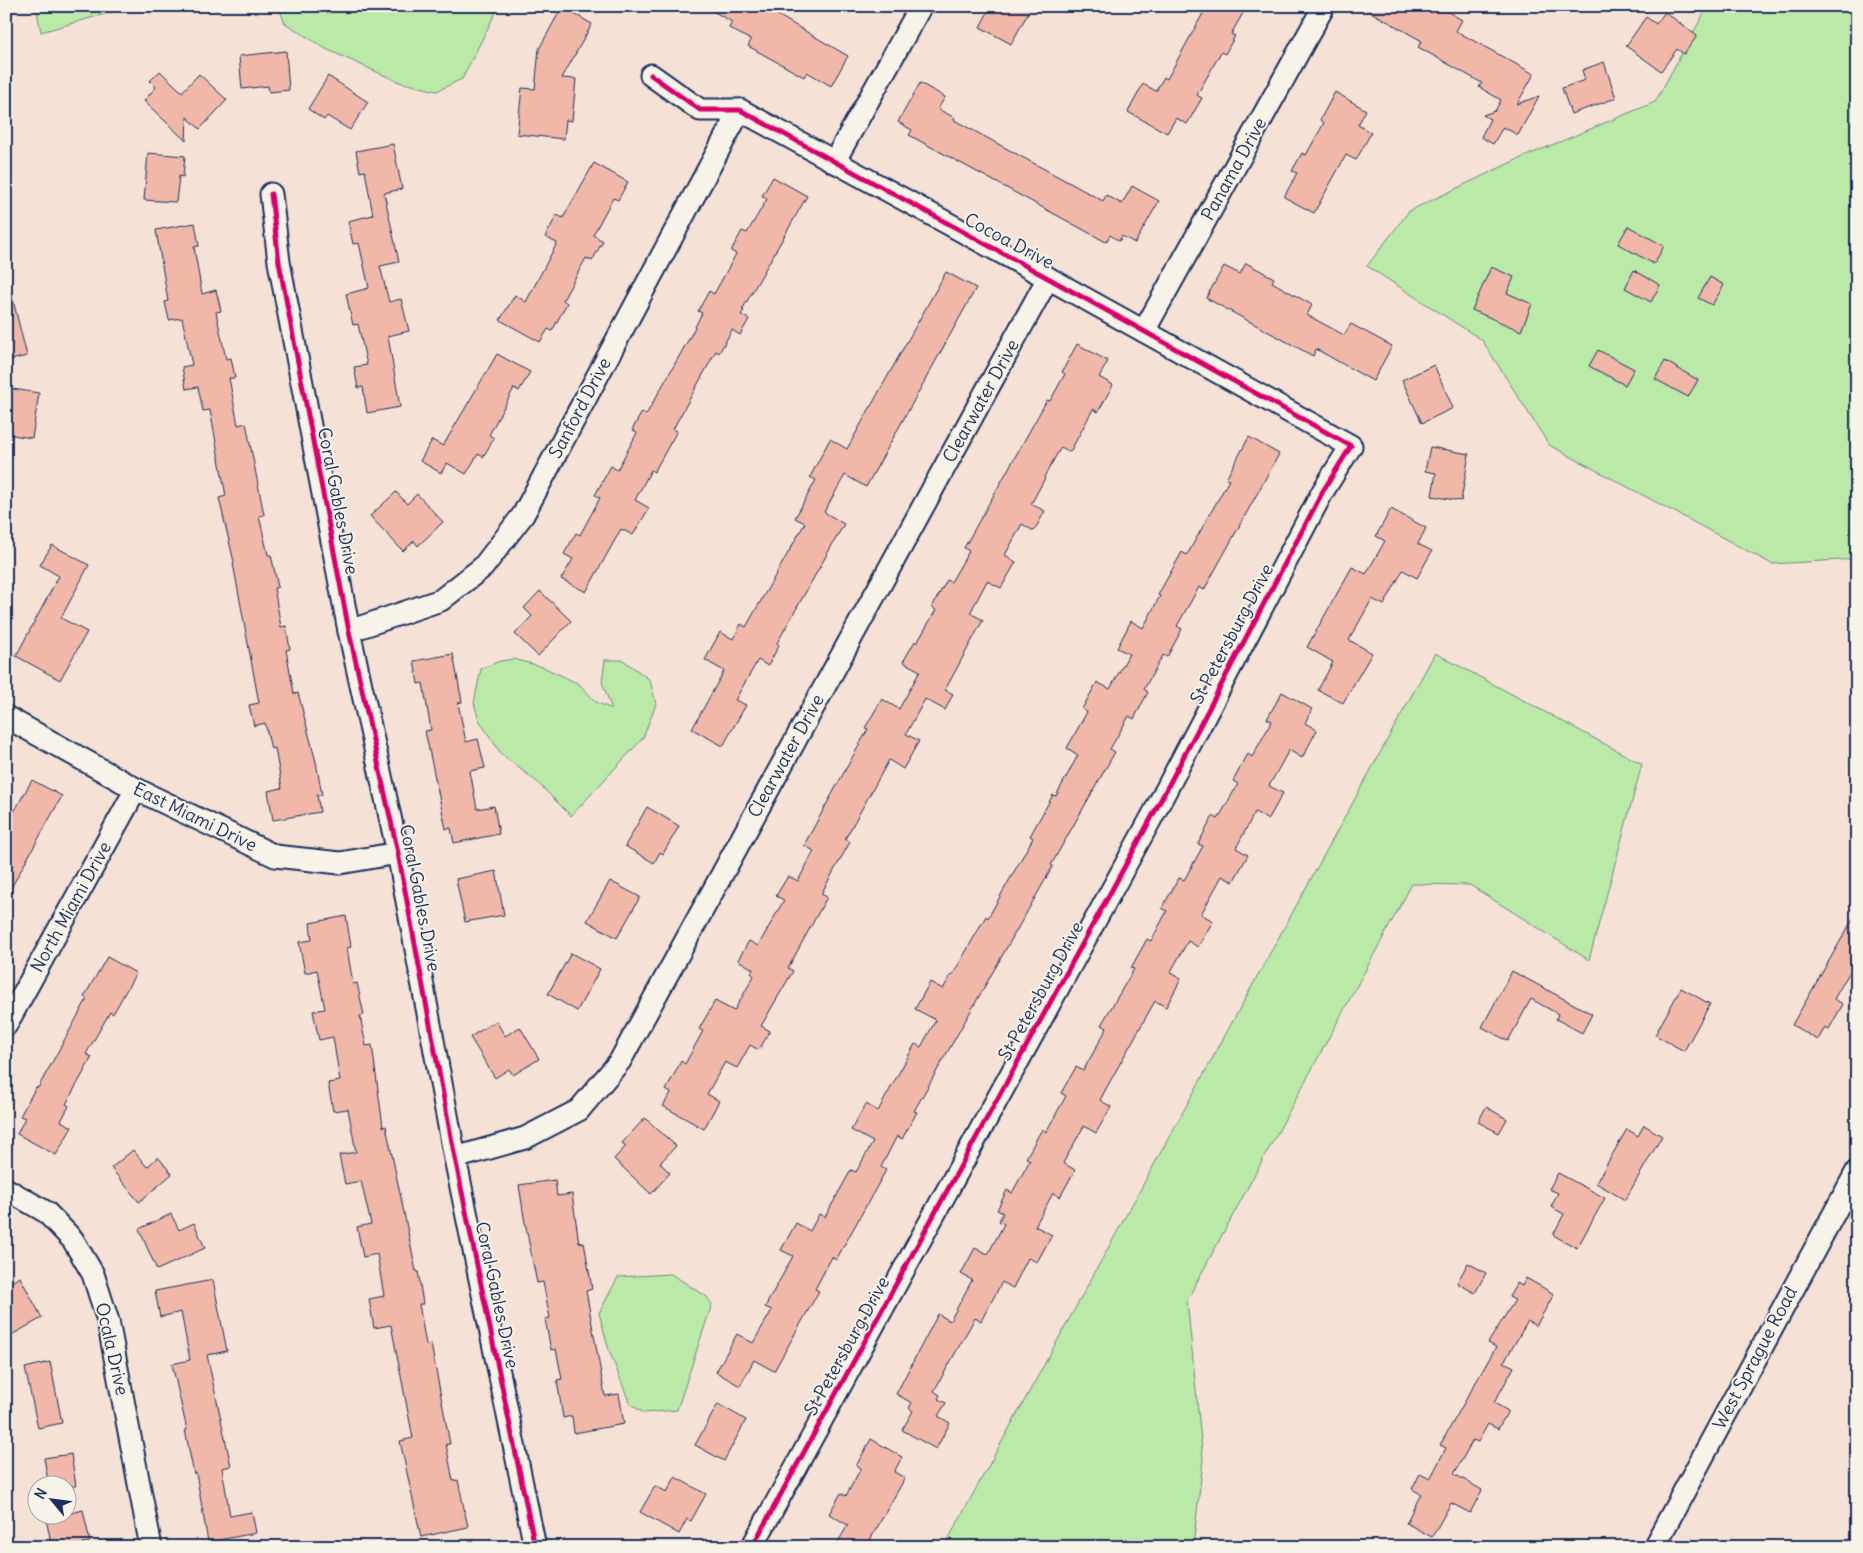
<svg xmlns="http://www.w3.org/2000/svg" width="1863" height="1553" viewBox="0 0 1863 1553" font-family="Delius,sans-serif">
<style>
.green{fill:#bae9a8;stroke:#6a8c83}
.building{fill:#f1b8a9;stroke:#1b2f5e}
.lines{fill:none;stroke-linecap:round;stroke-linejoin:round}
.minor-casing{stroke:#1b2f5e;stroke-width:25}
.minor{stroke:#f7f3e8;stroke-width:21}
.cycleway-casing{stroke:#f7f3e8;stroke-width:8}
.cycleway{stroke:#d6006c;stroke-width:5}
.labels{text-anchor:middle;stroke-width:4;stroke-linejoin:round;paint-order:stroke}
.street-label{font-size:18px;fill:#1b2f5e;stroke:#f7f3e8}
</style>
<rect width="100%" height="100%" fill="#f5e1d5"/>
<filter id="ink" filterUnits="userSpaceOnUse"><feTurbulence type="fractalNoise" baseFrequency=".02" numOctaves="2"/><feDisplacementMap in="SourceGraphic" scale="10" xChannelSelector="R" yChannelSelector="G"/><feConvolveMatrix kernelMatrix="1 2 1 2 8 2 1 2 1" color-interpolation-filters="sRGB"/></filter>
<g filter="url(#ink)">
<g class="green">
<path d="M 36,6 L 133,6 L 41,32 Z"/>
<path d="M 278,6 L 499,6 L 462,79 L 437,91 L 399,82 L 326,49 L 285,23 Z"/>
<path d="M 1708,6 L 1857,6 L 1851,19 L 1857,22 L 1857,559 L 1772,564 L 1549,445 L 1482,340 L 1367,266 L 1409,211 L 1514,161 L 1655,102 Z"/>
<path d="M 1435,653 L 1642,764 L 1589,960 L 1470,885 L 1412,884 L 1187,1300 L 1203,1460 L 1193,1547 L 944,1547 Z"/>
<path d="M 514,659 L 543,667 L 579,684 L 596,702 L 612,709 L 602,682 L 605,660 L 623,660 L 650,680 L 656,704 L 643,738 L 571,816 L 536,781 L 502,755 L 479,720 L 474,703 L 481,669 L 500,661 Z"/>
<path d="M 671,1274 L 706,1296 L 712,1304 L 677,1410 L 644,1413 L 630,1404 L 609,1350 L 599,1313 L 618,1277 Z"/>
</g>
<g class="building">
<path d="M 704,6 L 762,6 L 848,56 L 831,86 L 807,72 L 804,77 L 748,46 L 751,40 L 729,28 L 732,22 Z"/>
<path d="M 991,6 L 1032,6 L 1011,44 L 980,27 Z"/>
<path d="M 1207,6 L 1247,6 L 1231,34 L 1235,36 L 1225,54 L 1221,52 L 1197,95 L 1202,98 L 1187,124 L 1176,118 L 1167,133 L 1128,112 L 1143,84 L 1156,91 L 1164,77 L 1167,79 Z"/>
<path d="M 1360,6 L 1438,6 L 1462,20 L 1456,31 L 1534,74 L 1517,104 L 1539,96 L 1518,135 L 1503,127 L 1493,144 L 1481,137 L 1490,119 L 1483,115 L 1495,111 L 1501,100 L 1479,87 L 1482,83 L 1418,47 L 1422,41 Z"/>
<path d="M 562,7 L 592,24 L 562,78 L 576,79 L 572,121 L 566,120 L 564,139 L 517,134 L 522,88 L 535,89 L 539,49 Z"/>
<path d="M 1665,12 L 1697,36 L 1684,54 L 1677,49 L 1661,71 L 1626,46 L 1646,17 L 1656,24 Z"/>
<path d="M 286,51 L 289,90 L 269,92 L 268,86 L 242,89 L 239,56 Z"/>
<path d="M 1604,62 L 1616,98 L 1571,114 L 1562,88 L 1585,80 L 1582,70 Z"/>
<path d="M 160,71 L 182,92 L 199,74 L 227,100 L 200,129 L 187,117 L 186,141 L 144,101 L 156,87 L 150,81 Z"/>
<path d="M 328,76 L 368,102 L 350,130 L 327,116 L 324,120 L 308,109 Z"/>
<path d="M 920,83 L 945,97 L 938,109 L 955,118 L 954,120 L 1103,201 L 1106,195 L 1122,204 L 1132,186 L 1159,201 L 1135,243 L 1122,236 L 1119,241 L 1110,235 L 1106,242 L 909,135 L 912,130 L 898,122 Z"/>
<path d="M 1335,92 L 1366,110 L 1358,125 L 1371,133 L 1356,160 L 1346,155 L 1314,213 L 1284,197 L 1297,173 L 1292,171 L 1302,153 L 1306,155 L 1324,123 L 1320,120 Z"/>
<path d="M 393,144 L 402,189 L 384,193 L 399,262 L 380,266 L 389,302 L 401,299 L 409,331 L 388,336 L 400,407 L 367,413 L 363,387 L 358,388 L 354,367 L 367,365 L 358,324 L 353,325 L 346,294 L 369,288 L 359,243 L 353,244 L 348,221 L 373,215 L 365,171 L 360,172 L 356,151 Z"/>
<path d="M 148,153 L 185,156 L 183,177 L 179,176 L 176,202 L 144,200 Z"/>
<path d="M 594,163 L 628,182 L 618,200 L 613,198 L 593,235 L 603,241 L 592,261 L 586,258 L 563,300 L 567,303 L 552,331 L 548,329 L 540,342 L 500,320 L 515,295 L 526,302 L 557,243 L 545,237 L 557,215 L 563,218 Z"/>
<path d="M 773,177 L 807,196 L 742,310 L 744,310 L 741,315 L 749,319 L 740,335 L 732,330 L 719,353 L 716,351 L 673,429 L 677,431 L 654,472 L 651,470 L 635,500 L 649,508 L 633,535 L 621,529 L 586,592 L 561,579 L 573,559 L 564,554 L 576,533 L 580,535 L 600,498 L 595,495 L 611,466 L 617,470 L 637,433 L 632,430 L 642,412 L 646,415 L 690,337 L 702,313 L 698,311 L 709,291 L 714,294 L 736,254 L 731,251 L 742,231 L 747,233 L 767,199 L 762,196 Z"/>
<path d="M 195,223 L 199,246 L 194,247 L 202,294 L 216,290 L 221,311 L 216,312 L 226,359 L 231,358 L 235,378 L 229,378 L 238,425 L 246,423 L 264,515 L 259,516 L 268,555 L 271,555 L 278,587 L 274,588 L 281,627 L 286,626 L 290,649 L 286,650 L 294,694 L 298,693 L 316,762 L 322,795 L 317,795 L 320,812 L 273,820 L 268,791 L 282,788 L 275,748 L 271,749 L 265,723 L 254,726 L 249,705 L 259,703 L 233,563 L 234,562 L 219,498 L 226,496 L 210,410 L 203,411 L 198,387 L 186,389 L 182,367 L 192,365 L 182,318 L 169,320 L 165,302 L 168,301 L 156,230 Z"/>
<path d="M 1628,226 L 1664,246 L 1654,264 L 1618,244 Z"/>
<path d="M 1246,263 L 1274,278 L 1272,282 L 1312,305 L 1307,315 L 1344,335 L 1351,324 L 1392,346 L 1373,381 L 1316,349 L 1313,356 L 1206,298 L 1224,266 L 1240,274 Z"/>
<path d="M 1491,267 L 1514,277 L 1507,293 L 1532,304 L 1521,331 L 1472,310 Z"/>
<path d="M 1634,270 L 1660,285 L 1651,302 L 1625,288 Z"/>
<path d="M 946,272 L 976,288 L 866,487 L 845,475 L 824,512 L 844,524 L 777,643 L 779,645 L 768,666 L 758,660 L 735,700 L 746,705 L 723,746 L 692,729 L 724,671 L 705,660 L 720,632 L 733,639 L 741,624 L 746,627 L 805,523 L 795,518 L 816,480 L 810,477 L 830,439 L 847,449 Z"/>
<path d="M 1710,277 L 1724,285 L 1712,305 L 1698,298 Z"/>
<path d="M 12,296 L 27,356 L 6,361 L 6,297 Z"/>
<path d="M 1077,344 L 1108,361 L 1099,377 L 1113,385 L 1098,412 L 1093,409 L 1070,452 L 1061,447 L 1044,477 L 1045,478 L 1031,504 L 1045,511 L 1034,531 L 1022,524 L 1005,555 L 1016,562 L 1001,588 L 987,581 L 970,613 L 983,620 L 945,690 L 953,694 L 945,710 L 925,699 L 906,734 L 919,741 L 903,769 L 889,760 L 845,839 L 850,842 L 821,894 L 827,897 L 788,968 L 793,971 L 761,1026 L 770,1031 L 759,1050 L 750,1045 L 737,1068 L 725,1062 L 707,1094 L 719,1101 L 704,1129 L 663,1106 L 671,1093 L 666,1090 L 681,1061 L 685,1064 L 703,1031 L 699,1029 L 715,1001 L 734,1011 L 754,976 L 751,973 L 753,969 L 738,960 L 749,941 L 758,946 L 784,900 L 776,896 L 788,876 L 798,881 L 814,851 L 804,845 L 868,729 L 865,728 L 882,699 L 899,709 L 920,671 L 903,662 L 915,641 L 917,643 L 936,610 L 932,607 L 947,580 L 951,582 L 969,551 L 964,548 L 1047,400 L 1050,401 L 1065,374 L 1062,372 Z"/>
<path d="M 1598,350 L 1634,369 L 1625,385 L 1589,366 Z"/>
<path d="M 497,354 L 530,372 L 519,391 L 514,388 L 489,435 L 494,438 L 483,457 L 478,454 L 466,474 L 447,463 L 441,473 L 420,461 L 432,440 L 443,446 Z"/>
<path d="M 1665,361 L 1698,380 L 1688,397 L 1655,379 Z"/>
<path d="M 1434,365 L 1453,408 L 1422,423 L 1402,380 Z"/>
<path d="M 6,388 L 39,393 L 32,438 L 6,434 Z"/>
<path d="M 1249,437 L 1279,454 L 1204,590 L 1199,587 L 1177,626 L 1182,629 L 1167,657 L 1163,655 L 1144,689 L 1148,692 L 1134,719 L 1129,716 L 1110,749 L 1115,752 L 1051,865 L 1053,866 L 914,1111 L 917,1112 L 902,1139 L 897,1136 L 881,1167 L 886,1170 L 836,1260 L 832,1257 L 815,1289 L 819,1291 L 774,1371 L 754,1360 L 740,1386 L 716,1372 L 737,1334 L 753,1343 L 772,1310 L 765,1307 L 793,1256 L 781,1250 L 796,1223 L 810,1231 L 819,1214 L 825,1217 L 851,1170 L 856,1172 L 873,1142 L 851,1130 L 866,1104 L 878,1111 L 915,1044 L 921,1047 L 936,1020 L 915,1009 L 930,982 L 943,989 L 951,975 L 952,976 L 986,916 L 988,918 L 1033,838 L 1030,836 L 1053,795 L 1056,796 L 1078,755 L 1067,748 L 1087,712 L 1082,709 L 1097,682 L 1110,689 L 1129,654 L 1117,648 L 1131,621 L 1143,628 L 1160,596 L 1158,595 L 1182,552 L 1187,555 L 1229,480 L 1226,479 Z"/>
<path d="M 1430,447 L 1469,454 L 1461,501 L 1432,496 L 1436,473 L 1425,471 Z"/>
<path d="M 396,492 L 407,504 L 417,494 L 443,522 L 418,546 L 414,541 L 403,551 L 370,516 Z"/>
<path d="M 1391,509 L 1426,528 L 1418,544 L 1432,551 L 1417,578 L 1403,570 L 1384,605 L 1372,599 L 1349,640 L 1372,653 L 1343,703 L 1318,690 L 1333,662 L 1307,647 L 1352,567 L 1366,574 L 1385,541 L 1376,536 Z"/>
<path d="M 52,545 L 89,565 L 61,618 L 87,632 L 60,680 L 16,656 L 59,576 L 40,565 Z"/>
<path d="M 540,591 L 571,621 L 538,656 L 515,634 L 532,616 L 524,608 Z"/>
<path d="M 453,654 L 462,702 L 458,703 L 466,742 L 478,739 L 485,768 L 470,771 L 477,809 L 494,806 L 499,834 L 454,843 L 451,828 L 446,829 L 425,731 L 431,730 L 423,683 L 418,684 L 414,661 Z"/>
<path d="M 1282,692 L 1312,709 L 1305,723 L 1317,730 L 1302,758 L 1289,750 L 1269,786 L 1283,793 L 1268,820 L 1255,812 L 1236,848 L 1248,855 L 1233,882 L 1222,876 L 1201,914 L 1213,921 L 1198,947 L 1188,941 L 1170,973 L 1181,979 L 1166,1007 L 1155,1001 L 1108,1085 L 1100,1100 L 1111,1107 L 1096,1133 L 1084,1126 L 1063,1163 L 1075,1170 L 1060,1197 L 1053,1193 L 1035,1226 L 1052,1235 L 1037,1262 L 1028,1258 L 1013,1288 L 1002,1282 L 981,1321 L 975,1318 L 934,1391 L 940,1395 L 938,1399 L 946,1403 L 938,1416 L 950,1423 L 936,1449 L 902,1430 L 913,1411 L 909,1408 L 912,1403 L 896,1394 L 938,1314 L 950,1321 L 972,1280 L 961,1274 L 975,1248 L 988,1254 L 1004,1224 L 999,1221 L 1003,1213 L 997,1210 L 1007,1190 L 1012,1193 L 1030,1160 L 1026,1158 L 1042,1129 L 1046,1132 L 1066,1096 L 1061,1093 L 1076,1067 L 1083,1071 L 1107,1028 L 1101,1025 L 1134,969 L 1131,968 L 1147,939 L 1151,941 L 1167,911 L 1162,908 L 1179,878 L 1184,880 L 1203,846 L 1198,844 L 1213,816 L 1218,819 L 1238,784 L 1233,781 L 1248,754 L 1252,757 L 1272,721 L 1267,719 Z"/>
<path d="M 32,780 L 62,796 L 6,897 L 6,826 Z"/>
<path d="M 647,807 L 679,826 L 663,854 L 660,852 L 654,863 L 625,846 Z"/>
<path d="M 496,871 L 504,915 L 465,922 L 456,879 Z"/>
<path d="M 610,881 L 640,897 L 617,938 L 587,921 Z"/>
<path d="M 1857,912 L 1857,959 L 1834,999 L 1843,1004 L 1829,1029 L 1825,1027 L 1818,1040 L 1792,1025 Z"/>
<path d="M 346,916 L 351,947 L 347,948 L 353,984 L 357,983 L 364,1015 L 360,1016 L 366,1046 L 372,1045 L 383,1127 L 386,1126 L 416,1271 L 418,1271 L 423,1304 L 419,1304 L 426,1345 L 431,1344 L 450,1444 L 446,1444 L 453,1481 L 458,1480 L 468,1527 L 421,1537 L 400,1441 L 413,1438 L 391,1325 L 374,1328 L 369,1299 L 384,1296 L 377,1254 L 363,1257 L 357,1227 L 371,1224 L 361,1181 L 345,1184 L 339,1155 L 356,1152 L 348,1109 L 333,1111 L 328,1083 L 340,1081 L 333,1037 L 319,1040 L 313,1011 L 325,1009 L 317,970 L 305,973 L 299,942 L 312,940 L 310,923 Z"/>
<path d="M 571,953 L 600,969 L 577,1011 L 548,994 Z"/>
<path d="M 107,957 L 136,973 L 113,1014 L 110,1012 L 86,1054 L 92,1057 L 66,1104 L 69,1106 L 61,1121 L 72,1127 L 56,1155 L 17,1134 L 25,1118 L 20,1116 L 36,1087 L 38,1088 L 87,999 L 84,997 Z"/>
<path d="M 1512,971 L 1592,1014 L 1582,1033 L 1556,1019 L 1558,1014 L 1531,999 L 1508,1041 L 1482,1027 Z"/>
<path d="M 1681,988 L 1710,1004 L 1684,1051 L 1655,1035 Z"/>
<path d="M 496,1021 L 505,1036 L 520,1027 L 539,1059 L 513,1075 L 509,1069 L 495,1078 L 470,1037 Z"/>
<path d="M 1486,1107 L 1507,1119 L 1499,1133 L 1478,1122 Z"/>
<path d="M 645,1118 L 676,1146 L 660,1163 L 670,1173 L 651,1194 L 614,1159 L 626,1146 L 622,1143 Z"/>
<path d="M 1644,1125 L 1662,1136 L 1625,1200 L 1596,1183 L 1627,1129 L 1638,1136 Z"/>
<path d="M 133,1150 L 147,1167 L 158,1157 L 172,1174 L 139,1202 L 111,1168 Z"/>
<path d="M 1558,1173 L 1605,1198 L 1577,1248 L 1553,1235 L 1564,1214 L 1551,1207 L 1558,1193 L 1549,1189 Z"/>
<path d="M 555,1180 L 557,1196 L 572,1194 L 579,1243 L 584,1242 L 592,1289 L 586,1291 L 605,1396 L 619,1394 L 624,1424 L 574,1433 L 572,1416 L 563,1418 L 557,1380 L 562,1379 L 556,1349 L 551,1350 L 545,1319 L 550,1318 L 543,1282 L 537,1283 L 524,1217 L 519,1185 Z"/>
<path d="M 171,1214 L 179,1230 L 194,1223 L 205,1248 L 157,1270 L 139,1229 Z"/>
<path d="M 1468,1263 L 1486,1273 L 1475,1293 L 1457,1283 Z"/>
<path d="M 20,1277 L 42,1318 L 6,1338 L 6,1285 Z"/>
<path d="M 1526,1278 L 1554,1294 L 1536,1326 L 1528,1321 L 1504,1362 L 1514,1367 L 1494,1403 L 1508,1411 L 1498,1429 L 1488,1424 L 1478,1442 L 1473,1440 L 1454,1474 L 1482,1490 L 1470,1513 L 1451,1503 L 1432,1537 L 1406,1523 L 1421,1494 L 1412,1489 L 1420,1474 L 1430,1479 L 1446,1448 L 1440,1445 L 1496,1347 L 1488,1343 L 1515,1300 L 1509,1297 L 1517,1283 L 1522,1286 Z"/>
<path d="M 213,1280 L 227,1351 L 207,1355 L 231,1466 L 222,1468 L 230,1516 L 252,1512 L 256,1533 L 208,1542 L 196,1473 L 194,1474 L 185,1430 L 187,1430 L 172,1364 L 190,1360 L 181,1312 L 160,1317 L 155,1291 Z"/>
<path d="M 50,1362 L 62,1423 L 38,1428 L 25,1368 Z"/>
<path d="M 718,1404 L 746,1420 L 724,1461 L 695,1445 Z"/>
<path d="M 871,1439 L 902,1457 L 894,1472 L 905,1478 L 866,1547 L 835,1547 L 848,1525 L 829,1514 L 841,1493 L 846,1496 L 861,1468 L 856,1466 Z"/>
<path d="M 71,1454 L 76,1486 L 49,1486 L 44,1458 Z"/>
<path d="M 675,1477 L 706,1494 L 691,1521 L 687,1519 L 679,1534 L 640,1512 L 655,1486 L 667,1492 Z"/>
<path d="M 83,1510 L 90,1542 L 83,1543 L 84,1547 L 52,1547 L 46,1519 L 68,1516 L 68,1514 Z"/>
</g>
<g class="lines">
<defs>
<g id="minor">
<path d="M 651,75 L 700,110 L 740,110 L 1048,278 L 1351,446 L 1323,491 L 1154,813 L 752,1547"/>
<path d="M 834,162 L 921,6"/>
<path d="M 271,194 L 279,262 L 349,631 L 398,853 L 455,1158 L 535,1547"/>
<path d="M 1144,331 L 1324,6"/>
<path d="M 349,631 L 441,600 L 483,567 L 523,515 L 740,110"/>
<path d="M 6,717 L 136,789 L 275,856 L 340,863 L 398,853"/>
<path d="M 6,1025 L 136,789"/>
<path d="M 455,1158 L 525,1138 L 579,1110 L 620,1061 L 1048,278"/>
<path d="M 6,1189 L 46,1212 L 73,1240 L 93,1274 L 108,1321 L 151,1547"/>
<path d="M 1654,1547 L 1857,1171"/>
</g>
</defs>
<use href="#minor" class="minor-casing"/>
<use href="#minor" class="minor"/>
<defs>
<g id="cycleway">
<path d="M 651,75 L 700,110 L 740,110 L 1048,278 L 1351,446 L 1323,491 L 1154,813 L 752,1547"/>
<path d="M 271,194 L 279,262 L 349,631 L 398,853 L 455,1158 L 535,1547"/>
</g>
</defs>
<use href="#cycleway" class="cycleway-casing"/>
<use href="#cycleway" class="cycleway"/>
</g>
</g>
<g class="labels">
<g class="street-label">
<text transform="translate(1234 169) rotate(-61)" y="6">Panama Drive</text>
<text transform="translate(1009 241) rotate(28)" y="6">Cocoa Drive</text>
<text transform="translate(981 401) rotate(-61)" y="6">Clearwater Drive</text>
<text transform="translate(580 408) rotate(-62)" y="6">Sanford Drive</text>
<text transform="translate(338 501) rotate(79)" y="6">Coral Gables Drive</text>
<text transform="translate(1232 634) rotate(-62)" y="6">St Petersburg Drive</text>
<text transform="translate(786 756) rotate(-61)" y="6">Clearwater Drive</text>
<text transform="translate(195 817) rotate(26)" y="6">East Miami Drive</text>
<text transform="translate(420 898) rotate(79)" y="6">Coral Gables Drive</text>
<text transform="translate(71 907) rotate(-61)" y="6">North Miami Drive</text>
<text transform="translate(1041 991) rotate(-61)" y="6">St Petersburg Drive</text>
<text transform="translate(497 1295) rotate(78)" y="6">Coral Gables Drive</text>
<text transform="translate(847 1346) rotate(-61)" y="6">St Petersburg Drive</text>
<text transform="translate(112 1349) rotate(77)" y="6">Ocala Drive</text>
<text transform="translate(1755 1358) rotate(-62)" y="6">West Sprague Road</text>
</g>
</g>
<rect width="1863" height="1553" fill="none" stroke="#f7f3e8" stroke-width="25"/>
<rect x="12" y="12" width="1838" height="1528" fill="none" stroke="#1b2f5e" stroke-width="2" filter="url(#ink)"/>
<g transform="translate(52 1500) rotate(299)"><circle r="24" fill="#f7f3e8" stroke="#9fa5b1"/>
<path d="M0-4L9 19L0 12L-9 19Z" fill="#1b2f5e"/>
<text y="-8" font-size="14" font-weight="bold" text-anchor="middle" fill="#1b2f5e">N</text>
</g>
</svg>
